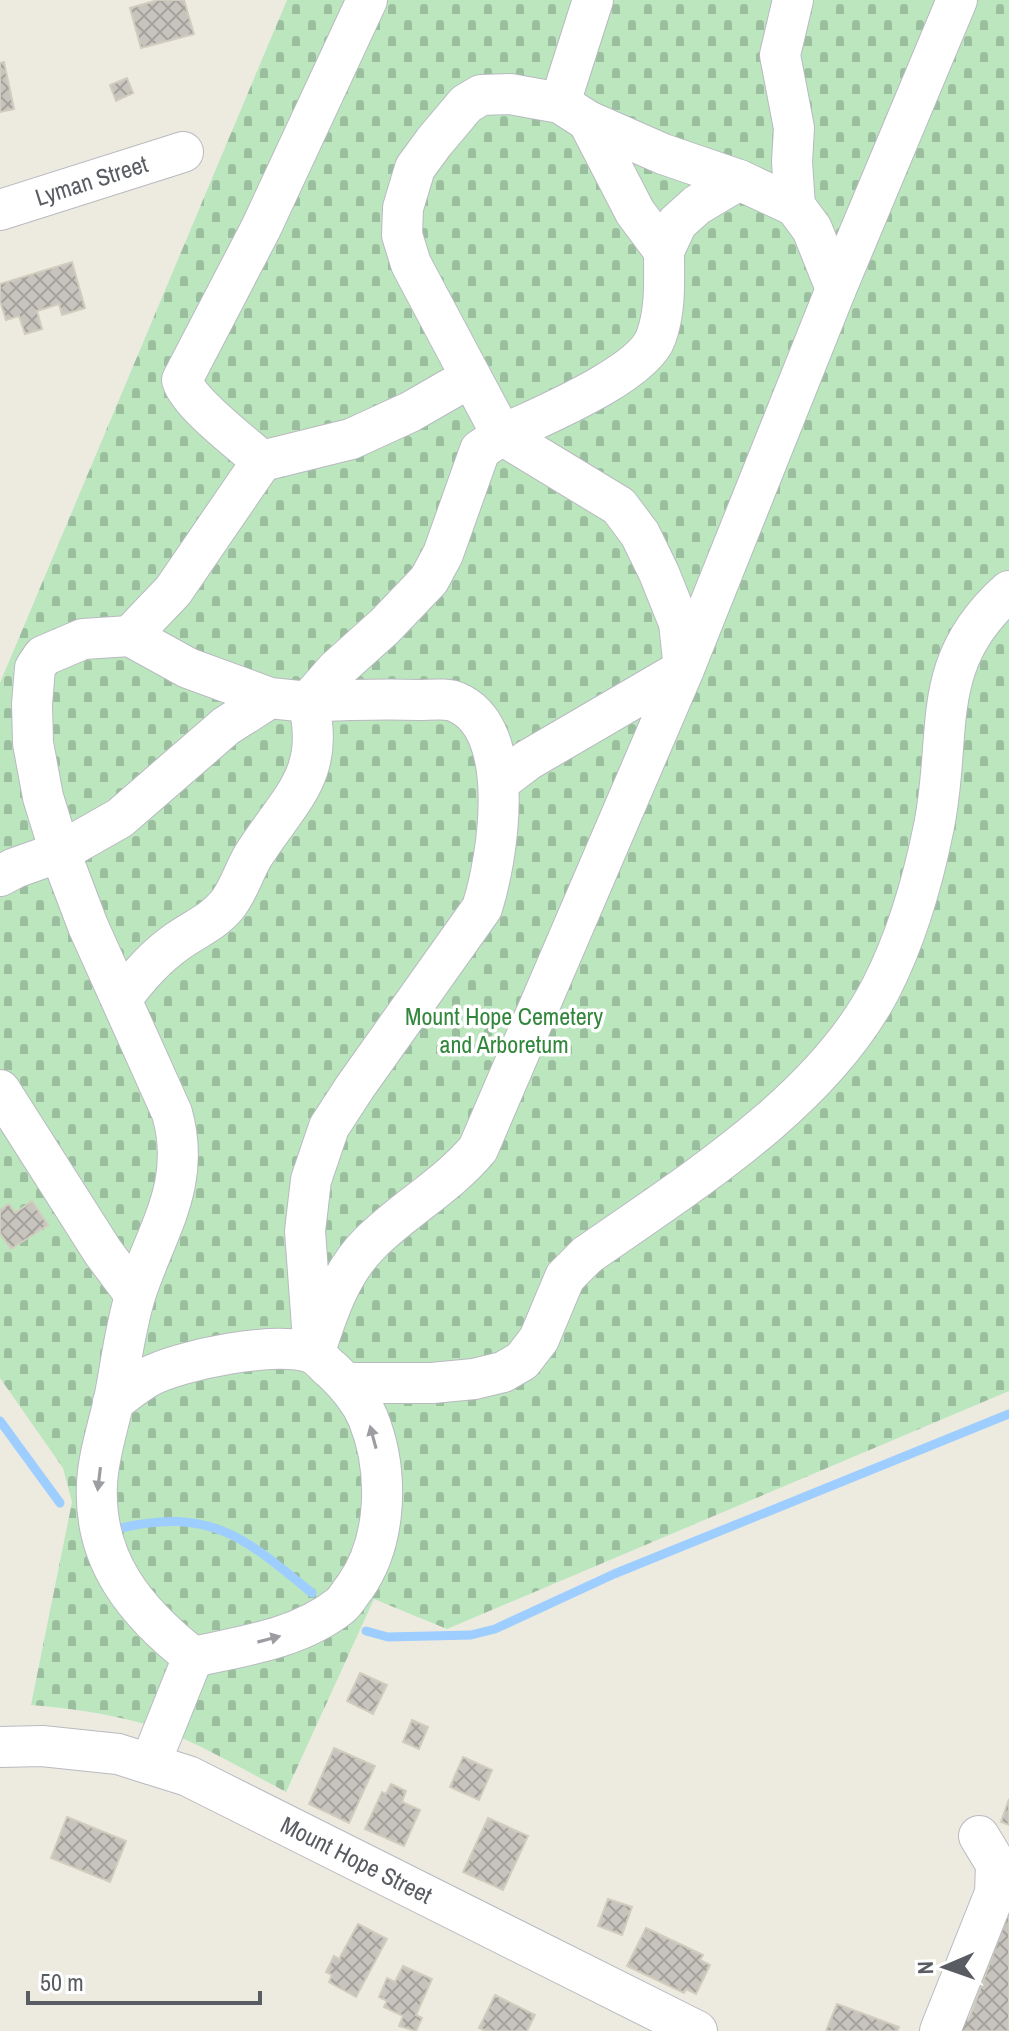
<svg xmlns="http://www.w3.org/2000/svg" width="1009" height="2031" viewBox="0 0 1009 2031" font-family="'Archivo Narrow',sans-serif">
<style>
.cemetery{fill:url(#cemetery-stones)}
.lines{fill:none;stroke-linecap:round;stroke-linejoin:round}
.stream{stroke:#9eceff;stroke-width:9}
.building{fill:url(#building-cross-hatch);stroke:#d1cdbe;stroke-width:2}
.minor-casing{stroke:#b8bac0;stroke-width:42}
.minor{stroke:#fff;stroke-width:40}
.oneway{fill:#9b9da1}
.labels{text-anchor:middle;stroke-width:7;stroke-linejoin:round;paint-order:stroke}
.street-label{font-size:24px;fill:#595c62;stroke:#fff}
.park-label{font-size:24px;fill:#32873c;stroke:#fff}
</style>
<defs>
<pattern id="cemetery-stones" width="16" height="16" patternUnits="userSpaceOnUse" patternTransform="scale(2)"><rect width="16" height="16" fill="#bbe6be"/><path d="M2 7V4a2 2 0 0 1 4 0v3zM10 15v-3a2 2 0 0 1 4 0v3z" fill="#9bbe9e"/></pattern>
<pattern id="building-cross-hatch" width="8" height="8" patternUnits="userSpaceOnUse" patternTransform="scale(2)"><rect width="8" height="8" fill="#c7c4bd"/><path d="M0 0l8 8M0 8l8-8" fill="none" stroke="#a5a29d"/></pattern>
</defs>
<rect width="100%" height="100%" fill="#edebe0"/>
<path class="cemetery" d="M 287,0 L 1009,0 L 1009,1391 L 447,1629 L 374,1599 L 286,1792 C 240,1768 192,1738 141,1723 C 105,1713 69,1708 31,1705 L 72,1502 L 63,1468 L 0,1378 L 0,683 Z"/>
<g class="lines">
<g class="stream">
<path d="M 0,1421 L 60,1503"/>
<path d="M 121,1528 C 212,1507 246,1539 312,1593"/>
<path d="M 366,1631 L 388,1637 L 471,1635 L 495,1629 L 614,1574 L 1009,1414"/>
</g>
</g>
<g class="building">
<path d="M 158,0 L 184,0 L 194,34 L 141,48 L 130,8 Z"/>
<path d="M 4,62 L 14,109 L 0,112 L 0,63 Z"/>
<path d="M 127,78 L 133,93 L 116,101 L 110,85 Z"/>
<path d="M 72,262 L 85,308 L 62,315 L 59,304 L 37,311 L 42,329 L 25,334 L 19,316 L 6,320 L 0,301 L 0,284 Z"/>
<path d="M 32,1201 L 48,1225 L 11,1249 L 0,1233 L 0,1210 L 9,1204 L 15,1213 Z"/>
<path d="M 360,1673 L 387,1685 L 373,1714 L 347,1701 Z"/>
<path d="M 412,1720 L 428,1727 L 419,1749 L 403,1742 Z"/>
<path d="M 334,1748 L 375,1766 L 349,1823 L 309,1804 Z"/>
<path d="M 463,1757 L 492,1770 L 479,1800 L 450,1787 Z"/>
<path d="M 391,1784 L 406,1791 L 402,1802 L 420,1810 L 404,1846 L 365,1829 L 382,1792 L 386,1794 Z"/>
<path d="M 1009,1799 L 1009,1825 L 1001,1822 Z"/>
<path d="M 67,1817 L 126,1841 L 110,1882 L 51,1858 Z"/>
<path d="M 488,1818 L 528,1836 L 503,1890 L 463,1872 Z"/>
<path d="M 608,1899 L 632,1907 L 622,1935 L 598,1926 Z"/>
<path d="M 1009,1911 L 1009,2031 L 953,2031 L 959,2015 L 969,2019 Z"/>
<path d="M 358,1924 L 387,1939 L 356,1997 L 329,1982 L 332,1975 L 326,1972 L 334,1956 L 339,1959 Z"/>
<path d="M 646,1928 L 703,1955 L 700,1960 L 710,1965 L 696,1994 L 686,1989 L 684,1993 L 627,1966 Z"/>
<path d="M 403,1966 L 432,1979 L 416,2015 L 422,2018 L 416,2031 L 399,2026 L 403,2016 L 384,2007 L 387,2001 L 379,1997 L 387,1978 L 395,1982 Z"/>
<path d="M 495,1995 L 535,2015 L 527,2031 L 486,2031 L 479,2028 Z"/>
<path d="M 837,2004 L 899,2027 L 897,2031 L 826,2031 Z"/>
</g>
<g class="lines">
<defs>
<g id="minor">
<path d="M 367,0 L 261,228 L 182,380 C 188,403 243,444 262,461 L 351,439 L 410,412 L 471,377 L 411,264 L 402,235 L 403,208 L 415,168 L 434,142 L 466,104 L 481,95 L 510,94 L 560,103 L 588,121 L 663,154 L 739,180 L 795,206 L 792,162 L 794,128 L 780,55 L 793,0"/>
<path d="M 560,103 L 593,0"/>
<path d="M 588,121 L 635,212 L 664,251 L 677,223 L 697,205 L 739,180"/>
<path d="M 795,206 L 812,229 L 836,289"/>
<path id="s1" d="M 0,210 L 183,152"/>
<path d="M 471,377 L 502,435 C 539,417 643,375 656,337 C 666,310 664,280 664,251"/>
<path d="M 130,636 L 173,591 L 262,461"/>
<path d="M 270,698 L 226,726 L 120,818 L 60,852 L 43,797 L 33,743 L 32,704 L 35,668 L 43,656 L 83,639 L 130,636 L 188,668 L 270,698 L 308,702 L 336,670 L 385,626 L 429,580 L 443,554 L 480,450 L 502,435 L 619,506 L 640,534 L 659,573 L 679,623 L 684,669 L 836,289 L 957,0"/>
<path d="M 0,876 L 15,868 L 60,852 L 88,926 L 172,1113 C 192,1184 157,1229 136,1293 C 125,1327 121,1365 114,1400 C 108,1427 98,1457 97,1484 C 93,1561 136,1612 193,1657"/>
<path d="M 122,998 C 139,976 155,957 178,941 C 195,929 213,922 227,905 C 238,892 244,871 253,856 C 288,800 327,775 308,702 C 345,700 382,699 419,700 C 430,700 447,698 456,702 C 519,728 498,858 482,908 L 355,1087 L 329,1127 L 311,1180 L 305,1231 L 314,1354 C 327,1315 339,1274 370,1243 C 404,1209 447,1186 478,1149 L 684,669 L 528,760 L 499,782"/>
<path d="M 0,1090 L 103,1252 L 135,1295"/>
<path d="M 346,1383 L 432,1383 L 474,1379 L 503,1372 L 522,1361 L 539,1339 L 565,1277 L 587,1255 C 690,1183 823,1101 881,988 C 907,937 923,881 934,826 C 953,732 927,664 1009,591"/>
<path d="M 113,1402 C 124,1394 136,1384 148,1377 C 180,1360 280,1339 314,1354 C 320,1357 326,1366 332,1370 C 347,1384 360,1399 368,1418 C 389,1470 388,1540 355,1587 C 350,1593 346,1601 340,1606 C 298,1639 243,1646 193,1657"/>
<path id="s2" d="M 0,1747 L 42,1746 L 118,1754 L 188,1776 L 697,2031"/>
<path d="M 150,1764 L 193,1657"/>
<path d="M 940,2031 L 995,1893 L 996,1864 L 979,1836"/>
</g>
</defs>
<use href="#minor" class="minor-casing"/>
<use href="#minor" class="minor"/>
</g>
<defs><path id="oneway-solid" d="M-6-.8H1V-3.2L6.5 0L1 3.2V.8H-6Z" transform="scale(2)"/></defs>
<g class="oneway">
<use href="#oneway-solid" transform="translate(373 1437) rotate(-105)"/>
<use href="#oneway-solid" transform="translate(99 1479) rotate(97)"/>
<use href="#oneway-solid" transform="translate(269 1639) rotate(-15)"/>
</g>
<g class="labels">
<g class="street-label">
<text dy="8" stroke="none"><textPath href="#s1" startOffset="96">Lyman Street</textPath></text>
<text dy="8" stroke="none"><textPath href="#s2" startOffset="380">Mount Hope Street</textPath></text>
</g>
<g class="park-label">
<text x="504" y="1025">Mount Hope Cemetery<tspan x="504" dy="28">and Arboretum</tspan></text>
</g>
</g>
<g transform="translate(945 1967) rotate(268)" stroke="#ffffff" stroke-width="6" paint-order="stroke">
<path d="M0-6L14 30L0 20L-14 30Z" fill="#595c62"/>
<text y="-12" font-size="22" font-weight="bold" text-anchor="middle" fill="#595c62">N</text>
</g>
<path d="M28 1991v12h232v-12" fill="none" stroke="#595c62" stroke-width="4"/>
<text x="40" y="1991" font-size="24" fill="#595c62" stroke="#ffffff" stroke-width="6" paint-order="stroke">50 m</text>
</svg>
